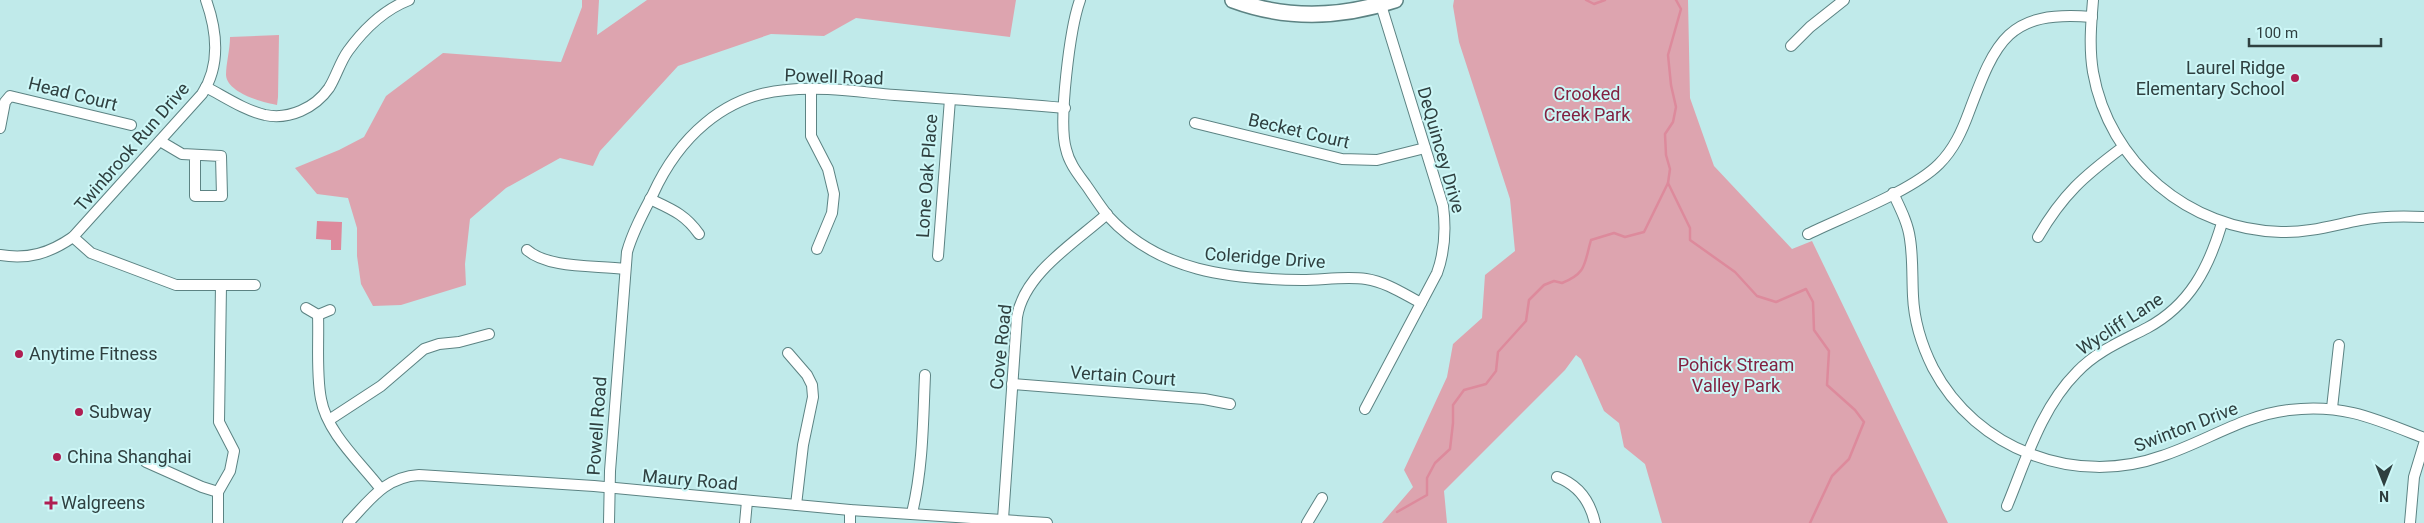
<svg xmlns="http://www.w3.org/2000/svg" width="2424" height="523" viewBox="0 0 2424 523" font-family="Roboto,sans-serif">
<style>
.green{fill:#dda4af}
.water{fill:#dd8a9c}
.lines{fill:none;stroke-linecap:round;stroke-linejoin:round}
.stream{stroke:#dd8a9c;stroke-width:2.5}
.street-casing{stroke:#5c8383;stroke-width:12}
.secondary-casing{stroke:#5c8383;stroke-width:18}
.street{stroke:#fff;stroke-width:10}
.secondary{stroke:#fff;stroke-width:15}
.poi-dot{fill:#af1e52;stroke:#cdf7f7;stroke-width:2}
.labels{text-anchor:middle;stroke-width:4;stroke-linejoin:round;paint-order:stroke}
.poi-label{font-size:18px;fill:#2f4040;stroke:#cdf7f7;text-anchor:start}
.street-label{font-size:18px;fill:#2f4040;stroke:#cdf7f7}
.park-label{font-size:18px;fill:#822140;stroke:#cdf7f7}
</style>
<rect width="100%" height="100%" fill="#c0eaea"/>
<g class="green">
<path d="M 582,0 L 599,0 L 597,35 L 647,0 L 1016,0 L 1010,37 L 856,18 L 824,36 L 771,34 L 678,66 L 600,151 L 593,166 L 560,158 L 506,188 L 470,219 L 465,264 L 466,285 L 401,305 L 373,306 L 361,284 L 357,256 L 357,228 L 348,198 L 317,194 L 295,168 L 339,150 L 364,137 L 386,96 L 443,53 L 561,62 L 582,7 Z"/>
<path d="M 1454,0 L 1688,0 L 1690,98 L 1714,166 L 1792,249 L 1812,241 L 1948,523 L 1662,523 L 1645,464 L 1624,447 L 1619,423 L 1604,411 L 1581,359 L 1576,355 L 1565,370 L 1444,491 L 1447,523 L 1382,523 L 1413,487 L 1404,470 L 1447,377 L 1453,344 L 1482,318 L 1485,275 L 1515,251 L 1510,199 L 1459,42 L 1453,6 Z"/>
<path d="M 279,35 L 278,97 L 277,105 C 264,103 227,93 226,75 C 226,63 230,50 230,37 Z"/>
</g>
<path class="water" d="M 317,221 L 342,222 L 341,250 L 331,250 L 331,240 L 316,239 Z"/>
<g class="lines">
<g class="stream">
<path d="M 1586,0 L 1594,4 L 1605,0"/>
<path d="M 1668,183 L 1690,228 L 1690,240 L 1735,272 L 1757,296 L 1776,302 L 1806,289 L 1813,302 L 1814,330 L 1829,351 L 1827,385 L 1855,410 L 1864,422 L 1849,459 L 1832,476 L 1810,523"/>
<path d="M 1397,512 L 1427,495 L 1427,478 L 1435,463 L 1450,449 L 1453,423 L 1453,405 L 1464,390 L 1486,384 L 1496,371 L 1498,352 L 1526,321 L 1529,300 L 1544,285 L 1554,281 L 1562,283 C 1587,273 1584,264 1591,240 L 1614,233 L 1625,237 L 1644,232 L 1668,183 L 1670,169 L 1666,155 L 1665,134 L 1673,122 L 1676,107 L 1671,85 L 1668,55 L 1681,9 L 1676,0"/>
</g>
<defs>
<g id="street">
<path d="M 1080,0 C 1070,28 1058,122 1066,149 C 1069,163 1078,174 1086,185 C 1093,195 1100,206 1108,216 C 1159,272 1231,279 1302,280 C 1323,280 1345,276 1366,279 C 1386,282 1404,294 1421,303"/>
<path d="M 2093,0 C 2091,24 2089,48 2093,72 C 2109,163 2189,230 2281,232 C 2308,233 2334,225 2360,220 C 2381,216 2403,216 2424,217"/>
<path d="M 1791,46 L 1810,27 L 1844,0"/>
<path d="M 206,87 C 225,97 244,110 265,115 C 289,120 315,108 329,88 C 336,77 340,62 348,51 C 364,29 383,10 409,0"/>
<path d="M 811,89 L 811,136 L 828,169 L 834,194 L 832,213 L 817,249"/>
<path d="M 1195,123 L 1342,159 L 1377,160 L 1425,148"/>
<path d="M 0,128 L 5,102 L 10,96 L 131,125"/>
<path d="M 160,141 L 182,154 L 221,156 L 222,196 L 195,196 L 195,156"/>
<path d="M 1893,193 C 1900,208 1908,223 1910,239 C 1913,258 1912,277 1913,296 C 1914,320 1922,346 1933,368 C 1976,450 2076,487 2162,456 C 2205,442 2244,415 2289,410 C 2342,403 2376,419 2424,438"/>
<path d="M 650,199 C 671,209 685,214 699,234"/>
<path d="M 1808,234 C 1845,216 1912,191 1939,164 C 1954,149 1962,131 1969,112 C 1996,40 2008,10 2092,17"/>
<path d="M 73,237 L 91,253 L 176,285 L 255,285"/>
<path d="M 2038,237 C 2063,194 2084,176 2123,147"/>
<path d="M 527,250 C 549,269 596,265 625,269"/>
<path d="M 0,255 C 28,260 50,253 73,237 L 202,94 C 221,65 217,31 206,0"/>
<path d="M 938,256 L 950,99"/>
<path d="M 306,308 L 318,315 L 330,310"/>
<path d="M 318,315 C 319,341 316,374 321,399 C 327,433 360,462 380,488"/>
<path d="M 788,353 L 807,375 L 812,385 L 813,397 L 803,445 L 796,505"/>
<path d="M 1012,384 L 1204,399 L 1230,404"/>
<path d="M 2332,408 L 2339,345"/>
<path d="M 1365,409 L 1437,273 C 1445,251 1446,229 1443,206 L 1381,5"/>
<path d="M 329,420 L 381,386 L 424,349 L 439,344 L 459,342 L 489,334"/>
<path d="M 146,462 L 202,487 L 218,492"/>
<path d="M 1557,477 C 1579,485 1590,501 1595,523"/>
<path d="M 2007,506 C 2026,460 2041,408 2077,372 C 2097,351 2122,341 2147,328 C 2190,305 2209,267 2222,223"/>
<path d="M 912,513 C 923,468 923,421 925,375"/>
<path d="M 1003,519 L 1017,317 C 1024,273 1076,242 1107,214"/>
<path d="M 218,523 L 218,492 L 230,471 L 234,451 L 219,422 L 221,285"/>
<path d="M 348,523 C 370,500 385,477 419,475 L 594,486 L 850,510 L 1047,523"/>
<path d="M 609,523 L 610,471 L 627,252 C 633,231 643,213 653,194 C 678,139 723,95 786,90 C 822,86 859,92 895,95 C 952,99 1008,103 1065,108"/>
<path d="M 745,523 L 747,501"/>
<path d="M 850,523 L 850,510"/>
<path d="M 1307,523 L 1322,498"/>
<path d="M 2410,523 L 2414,477 L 2424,444"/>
</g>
<path id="secondary" d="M 1233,0 C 1287,20 1341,18 1395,0"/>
</defs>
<use href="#street" class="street-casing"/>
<use href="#secondary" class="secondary-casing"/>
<use href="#street" class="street"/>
<use href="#secondary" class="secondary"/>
</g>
<g class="poi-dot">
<circle cx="2295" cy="78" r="5"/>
<circle cx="19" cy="354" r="5"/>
<circle cx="79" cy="412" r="5"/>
<circle cx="57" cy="457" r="5"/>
<path d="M48.5 495.5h5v5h5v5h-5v5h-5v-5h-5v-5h5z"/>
</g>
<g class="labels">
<g class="poi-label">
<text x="2285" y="74" text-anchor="end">Laurel Ridge<tspan x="2285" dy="21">Elementary School</tspan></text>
<text x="29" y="360">Anytime Fitness</text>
<text x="89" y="418">Subway</text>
<text x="67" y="463">China Shanghai</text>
<text x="61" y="509">Walgreens</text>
</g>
<g class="street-label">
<text transform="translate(834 77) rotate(2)" y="6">Powell Road</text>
<text transform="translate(73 94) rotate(14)" y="6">Head Court</text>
<text transform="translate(1299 131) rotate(13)" y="6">Becket Court</text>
<text transform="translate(132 147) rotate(-49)" y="6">Twinbrook Run Drive</text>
<text transform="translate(1441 150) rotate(74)" y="6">DeQuincey Drive</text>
<text transform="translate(927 176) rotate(-86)" y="6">Lone Oak Place</text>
<text transform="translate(1265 258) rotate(4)" y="6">Coleridge Drive</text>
<text transform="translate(2120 324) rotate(-33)" y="6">Wycliff Lane</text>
<text transform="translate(1001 347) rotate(-84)" y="6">Cove Road</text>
<text transform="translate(1123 376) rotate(4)" y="6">Vertain Court</text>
<text transform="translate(597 426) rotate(-86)" y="6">Powell Road</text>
<text transform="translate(2186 427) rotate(-21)" y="6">Swinton Drive</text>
<text transform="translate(690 480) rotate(5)" y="6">Maury Road</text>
</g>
<g class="park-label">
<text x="1587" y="100">Crooked<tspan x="1587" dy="21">Creek Park</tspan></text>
<text x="1736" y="371">Pohick Stream<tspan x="1736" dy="21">Valley Park</tspan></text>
</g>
</g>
<g transform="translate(2384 483) rotate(180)" stroke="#cdf7f7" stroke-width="4" paint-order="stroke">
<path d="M0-4L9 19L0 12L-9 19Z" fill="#2f4040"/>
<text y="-8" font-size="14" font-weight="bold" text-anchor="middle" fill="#2f4040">N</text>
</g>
<path d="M2249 38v8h132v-8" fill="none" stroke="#2f4040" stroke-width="2.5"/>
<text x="2256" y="38" font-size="15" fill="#2f4040" stroke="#cdf7f7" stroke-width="4" paint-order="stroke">100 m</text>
</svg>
